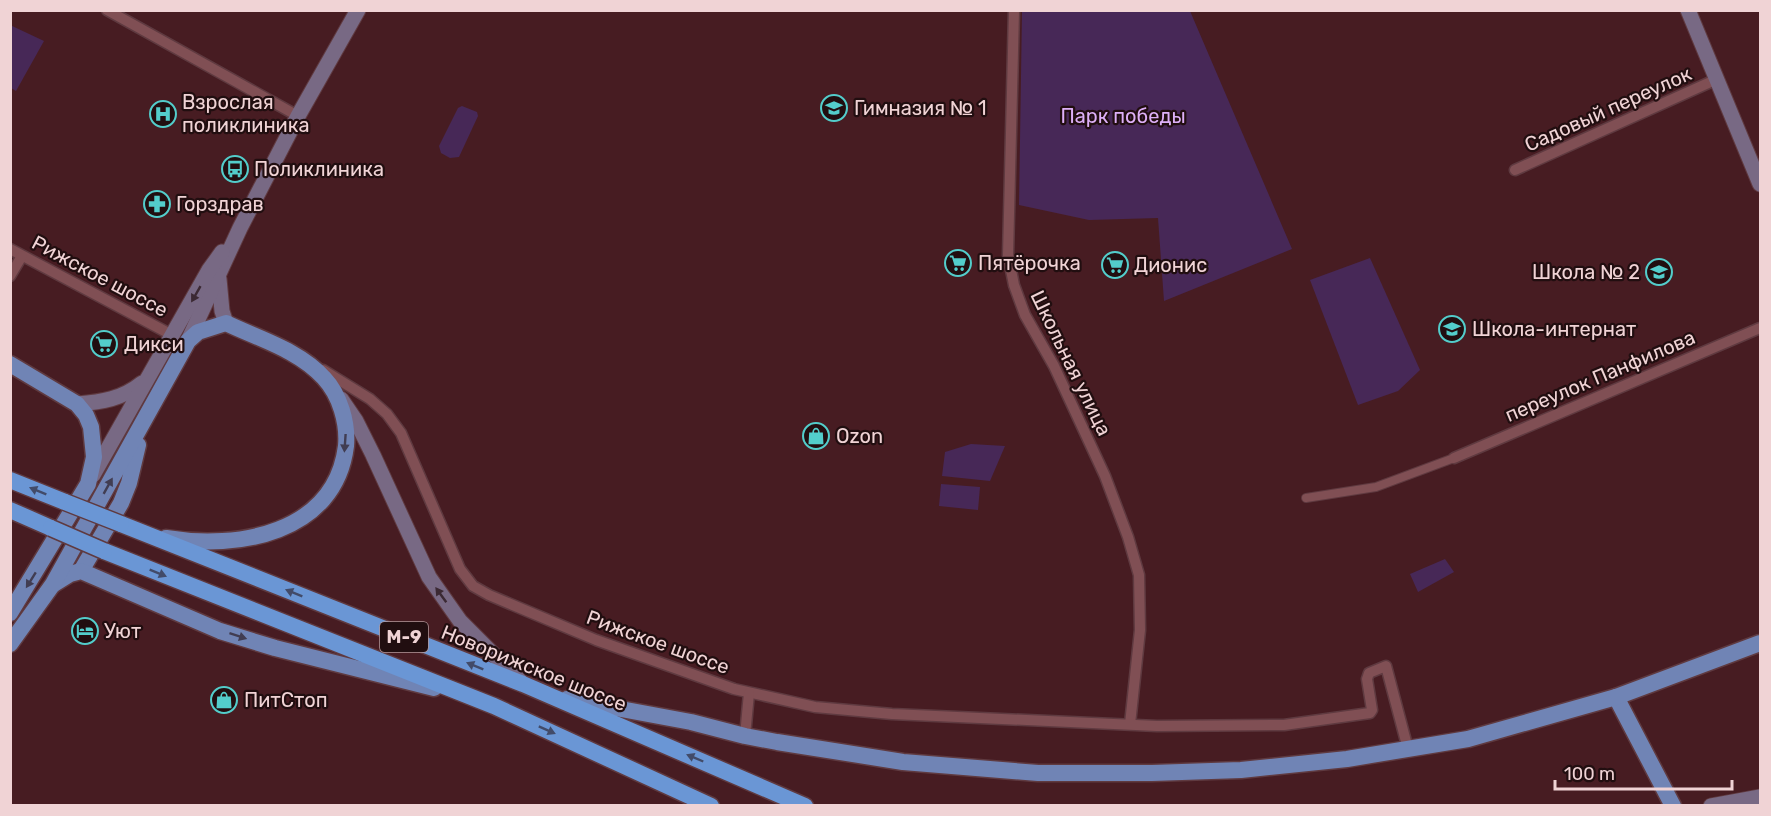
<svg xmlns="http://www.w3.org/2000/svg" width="1771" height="816" viewBox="0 0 1771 816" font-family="Rubik,sans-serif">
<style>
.green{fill:#472857}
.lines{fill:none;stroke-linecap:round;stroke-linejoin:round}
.pedestrian-casing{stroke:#5f3a40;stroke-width:10}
.minor-casing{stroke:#5f3a40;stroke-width:13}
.secondary-casing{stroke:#5f3a40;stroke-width:17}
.primary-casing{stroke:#5f3a40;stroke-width:19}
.trunk-casing{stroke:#5f3a40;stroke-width:19}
.pedestrian{stroke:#804f54;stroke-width:8}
.minor{stroke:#804f54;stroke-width:10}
.secondary{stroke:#786984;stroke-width:15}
.primary{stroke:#7084b5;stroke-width:16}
.trunk{stroke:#6a96d5;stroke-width:16}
.trunk-bridge-casing{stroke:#5f3a40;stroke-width:19;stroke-linecap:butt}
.trunk-bridge{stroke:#6a96d5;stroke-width:16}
.oneway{fill:#3b2933}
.oneway2{fill:#413d52}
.oneway3{fill:#424b69}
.labels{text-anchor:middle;stroke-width:4.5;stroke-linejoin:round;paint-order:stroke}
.shield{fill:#210e10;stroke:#b2989a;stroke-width:1.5}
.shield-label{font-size:18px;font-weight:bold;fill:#f0d3d5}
.poi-label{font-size:20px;fill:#f0d3d5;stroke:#210e10;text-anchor:start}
.street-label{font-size:20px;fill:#f0d3d5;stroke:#210e10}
.park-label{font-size:20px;fill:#ddaff7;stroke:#210e10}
</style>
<rect width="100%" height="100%" fill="#471c22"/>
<g class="green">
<path d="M 1022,11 L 1190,11 L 1292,249 L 1164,301 L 1158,218 L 1089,220 L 1019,205 Z"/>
<path d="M 10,25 L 44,41 L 16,91 L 11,88 Z"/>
<path d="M 462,106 L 477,112 L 478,116 L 459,157 L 450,158 L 441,153 L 439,146 L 458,108 Z"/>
<path d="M 1370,258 L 1420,370 L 1398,391 L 1358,405 L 1310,280 Z"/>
<path d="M 971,444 L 1005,446 L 990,481 L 942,476 L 945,452 Z"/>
<path d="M 941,484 L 980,487 L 978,510 L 939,506 Z"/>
<path d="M 1445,559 L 1454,572 L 1418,592 L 1410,574 Z"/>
</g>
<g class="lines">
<defs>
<path id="pedestrian" d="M 1306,498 L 1376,487 L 1454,458"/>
<g id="minor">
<path d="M 107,10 L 298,116"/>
<path d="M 1014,10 L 1008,255 L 1014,285 L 1025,315 L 1054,366 L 1105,476 L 1128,537 L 1139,575 L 1140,630 L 1130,724"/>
<path d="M 1515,170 L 1715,80"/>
<path d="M 10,249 L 172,335"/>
<path d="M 10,276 L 22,256"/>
<path d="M 323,370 L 370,399 L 387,414 L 401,433 L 460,569 L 473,586 L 489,595 L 596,640 L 734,689 L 815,707 L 892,714 L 1157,726 L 1284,725 L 1370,713 L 1372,710 L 1367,679 L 1369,673 L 1386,666 L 1408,749"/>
<path d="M 1454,458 L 1760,328"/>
<path d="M 745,736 L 749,693"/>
</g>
<g id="secondary">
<path d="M 1688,10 L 1760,184"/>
<path d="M 219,279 L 222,311 L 226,323"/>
<path d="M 188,341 L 240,228 L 298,116 L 358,10"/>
<path d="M 341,399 L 356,421 L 373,455 L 429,577 L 460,621 L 523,684"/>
<path d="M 77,404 C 102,402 122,399 142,383"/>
<path d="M 93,475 L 209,270 L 222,252"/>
<path d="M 1711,806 L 1760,797"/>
</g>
<g id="primary">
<path d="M 10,364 L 77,404 L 86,415 L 91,427 L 94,457 L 88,484 L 10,613"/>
<path d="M 81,571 L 121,503 L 129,483 L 138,445"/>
<path d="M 54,584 L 70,574 L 81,571 L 220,631 L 275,648 L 434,688"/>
<path d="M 10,644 L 53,584 L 188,341 L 198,332 L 226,323 C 259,339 299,350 324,378 C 340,395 348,423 346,446 C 335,534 237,550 166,538"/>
<path d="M 1616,697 L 1673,806"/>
<path d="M 567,699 L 691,722 L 745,736 L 777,742 L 903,762 L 1038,773 L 1152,773 L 1241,770 L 1347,759 L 1468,739 L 1616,697 L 1760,643"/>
</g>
<g id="trunk">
<path d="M 10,480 L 65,502"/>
<path d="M 10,510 L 51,528"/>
<path d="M 121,524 L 523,684 L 805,806"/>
<path d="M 104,551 L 494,706 L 711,806"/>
</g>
</defs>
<use href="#pedestrian" class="pedestrian-casing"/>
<use href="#minor" class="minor-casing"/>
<use href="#secondary" class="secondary-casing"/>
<use href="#primary" class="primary-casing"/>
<use href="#trunk" class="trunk-casing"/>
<use href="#pedestrian" class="pedestrian"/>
<use href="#minor" class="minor"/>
<use href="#secondary" class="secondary"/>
<use href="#primary" class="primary"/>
<use href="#trunk" class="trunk"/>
<defs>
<g id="trunk-bridge">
<path d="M 65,502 L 121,524"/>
<path d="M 51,528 L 104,551"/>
</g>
</defs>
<use href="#trunk-bridge" class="trunk-bridge-casing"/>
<use href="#trunk-bridge" class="trunk-bridge"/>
</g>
<defs><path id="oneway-solid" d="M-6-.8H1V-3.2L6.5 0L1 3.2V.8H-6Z" transform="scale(1.5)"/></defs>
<g class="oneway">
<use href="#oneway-solid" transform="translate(196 294) rotate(120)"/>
<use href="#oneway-solid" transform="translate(441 595) rotate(-126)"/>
</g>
<g class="oneway2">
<use href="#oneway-solid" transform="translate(345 443) rotate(94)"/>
<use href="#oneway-solid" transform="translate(108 486) rotate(-61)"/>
<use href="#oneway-solid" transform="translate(31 580) rotate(122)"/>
<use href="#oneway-solid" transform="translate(238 636) rotate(18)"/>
</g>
<g class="oneway3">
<use href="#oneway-solid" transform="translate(38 491) rotate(-158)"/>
<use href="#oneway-solid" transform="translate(158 573) rotate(22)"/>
<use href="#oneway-solid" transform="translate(294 593) rotate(-158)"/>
<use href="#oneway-solid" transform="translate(475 666) rotate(-158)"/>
<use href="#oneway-solid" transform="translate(547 730) rotate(24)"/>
<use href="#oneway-solid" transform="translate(695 758) rotate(-157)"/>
</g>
<defs>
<symbol id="school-ring" viewBox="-11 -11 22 22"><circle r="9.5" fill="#210e10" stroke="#53cdcb" stroke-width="1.5"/><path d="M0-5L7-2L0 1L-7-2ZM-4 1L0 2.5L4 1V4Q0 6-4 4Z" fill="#53cdcb"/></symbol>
<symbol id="hospital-ring" viewBox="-11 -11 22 22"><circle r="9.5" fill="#210e10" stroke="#53cdcb" stroke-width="1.5"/><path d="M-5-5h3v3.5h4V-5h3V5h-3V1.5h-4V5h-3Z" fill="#53cdcb"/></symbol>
<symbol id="bus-ring" viewBox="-11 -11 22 22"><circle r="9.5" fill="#210e10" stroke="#53cdcb" stroke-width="1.5"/><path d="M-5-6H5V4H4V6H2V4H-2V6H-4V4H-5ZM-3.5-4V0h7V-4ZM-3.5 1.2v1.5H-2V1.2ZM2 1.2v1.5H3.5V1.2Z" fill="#53cdcb"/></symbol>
<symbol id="pharmacy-ring" viewBox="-11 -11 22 22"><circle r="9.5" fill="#210e10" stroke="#53cdcb" stroke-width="1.5"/><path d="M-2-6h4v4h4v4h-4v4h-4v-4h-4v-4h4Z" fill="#53cdcb"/></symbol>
<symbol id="supermarket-ring" viewBox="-11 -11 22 22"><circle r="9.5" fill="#210e10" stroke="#53cdcb" stroke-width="1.5"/><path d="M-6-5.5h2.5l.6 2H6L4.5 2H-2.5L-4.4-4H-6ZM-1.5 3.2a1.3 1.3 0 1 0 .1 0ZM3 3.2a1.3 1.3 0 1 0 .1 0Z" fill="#53cdcb"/></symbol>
<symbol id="shop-ring" viewBox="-11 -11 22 22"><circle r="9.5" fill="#210e10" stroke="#53cdcb" stroke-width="1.5"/><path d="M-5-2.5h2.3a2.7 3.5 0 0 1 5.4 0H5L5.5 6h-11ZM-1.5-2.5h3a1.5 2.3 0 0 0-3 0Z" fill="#53cdcb"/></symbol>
<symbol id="hotel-ring" viewBox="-11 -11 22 22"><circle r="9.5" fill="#210e10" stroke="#53cdcb" stroke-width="1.5"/><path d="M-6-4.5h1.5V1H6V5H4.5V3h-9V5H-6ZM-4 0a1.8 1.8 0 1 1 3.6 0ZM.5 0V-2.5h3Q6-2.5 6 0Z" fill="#53cdcb"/></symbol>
</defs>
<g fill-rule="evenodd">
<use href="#school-ring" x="819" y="93" width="30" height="30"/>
<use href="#hospital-ring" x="148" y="99" width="30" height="30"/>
<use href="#bus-ring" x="220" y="154" width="30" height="30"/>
<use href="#pharmacy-ring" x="142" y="189" width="30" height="30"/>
<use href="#supermarket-ring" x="943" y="248" width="30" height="30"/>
<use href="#supermarket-ring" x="1100" y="250" width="30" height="30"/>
<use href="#school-ring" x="1644" y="257" width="30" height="30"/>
<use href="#school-ring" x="1437" y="314" width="30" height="30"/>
<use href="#supermarket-ring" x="89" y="329" width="30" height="30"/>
<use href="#shop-ring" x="801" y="421" width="30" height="30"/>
<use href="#hotel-ring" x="70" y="616" width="30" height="30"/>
<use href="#shop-ring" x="209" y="685" width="30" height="30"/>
</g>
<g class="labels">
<rect class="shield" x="380" y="622" width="48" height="30" rx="4.5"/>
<g class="shield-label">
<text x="404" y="643">М-9</text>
</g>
<g class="poi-label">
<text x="182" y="109">Взрослая<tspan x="182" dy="23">поликлиника</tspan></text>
<text x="854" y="115">Гимназия № 1</text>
<text x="254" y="176">Поликлиника</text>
<text x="176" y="211">Горздрав</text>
<text x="978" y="270">Пятёрочка</text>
<text x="1134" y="272">Дионис</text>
<text x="1640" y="279" text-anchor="end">Школа № 2</text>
<text x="1472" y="336">Школа-интернат</text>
<text x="124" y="351">Дикси</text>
<text x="836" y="443">Ozon</text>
<text x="104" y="638">Уют</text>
<text x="244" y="707">ПитСтоп</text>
</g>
<g class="street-label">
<text transform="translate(1608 109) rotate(-24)" y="7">Садовый переулок</text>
<text transform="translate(100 276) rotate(28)" y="7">Рижское шоссе</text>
<text transform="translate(1071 363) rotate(64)" y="7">Школьная улица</text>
<text transform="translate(1600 376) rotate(-23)" y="7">переулок Панфилова</text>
<text transform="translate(658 642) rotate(20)" y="7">Рижское шоссе</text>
<text transform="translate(534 668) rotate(22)" y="7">Новорижское шоссе</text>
</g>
<g class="park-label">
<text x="1123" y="123">Парк победы</text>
</g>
</g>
<rect width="1771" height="816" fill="none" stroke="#f0d3d5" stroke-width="24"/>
<path d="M1555 780v9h177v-9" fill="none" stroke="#f0d3d5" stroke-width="3"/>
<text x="1564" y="780" font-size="18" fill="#f0d3d5" stroke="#210e10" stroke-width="4.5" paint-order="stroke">100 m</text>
</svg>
